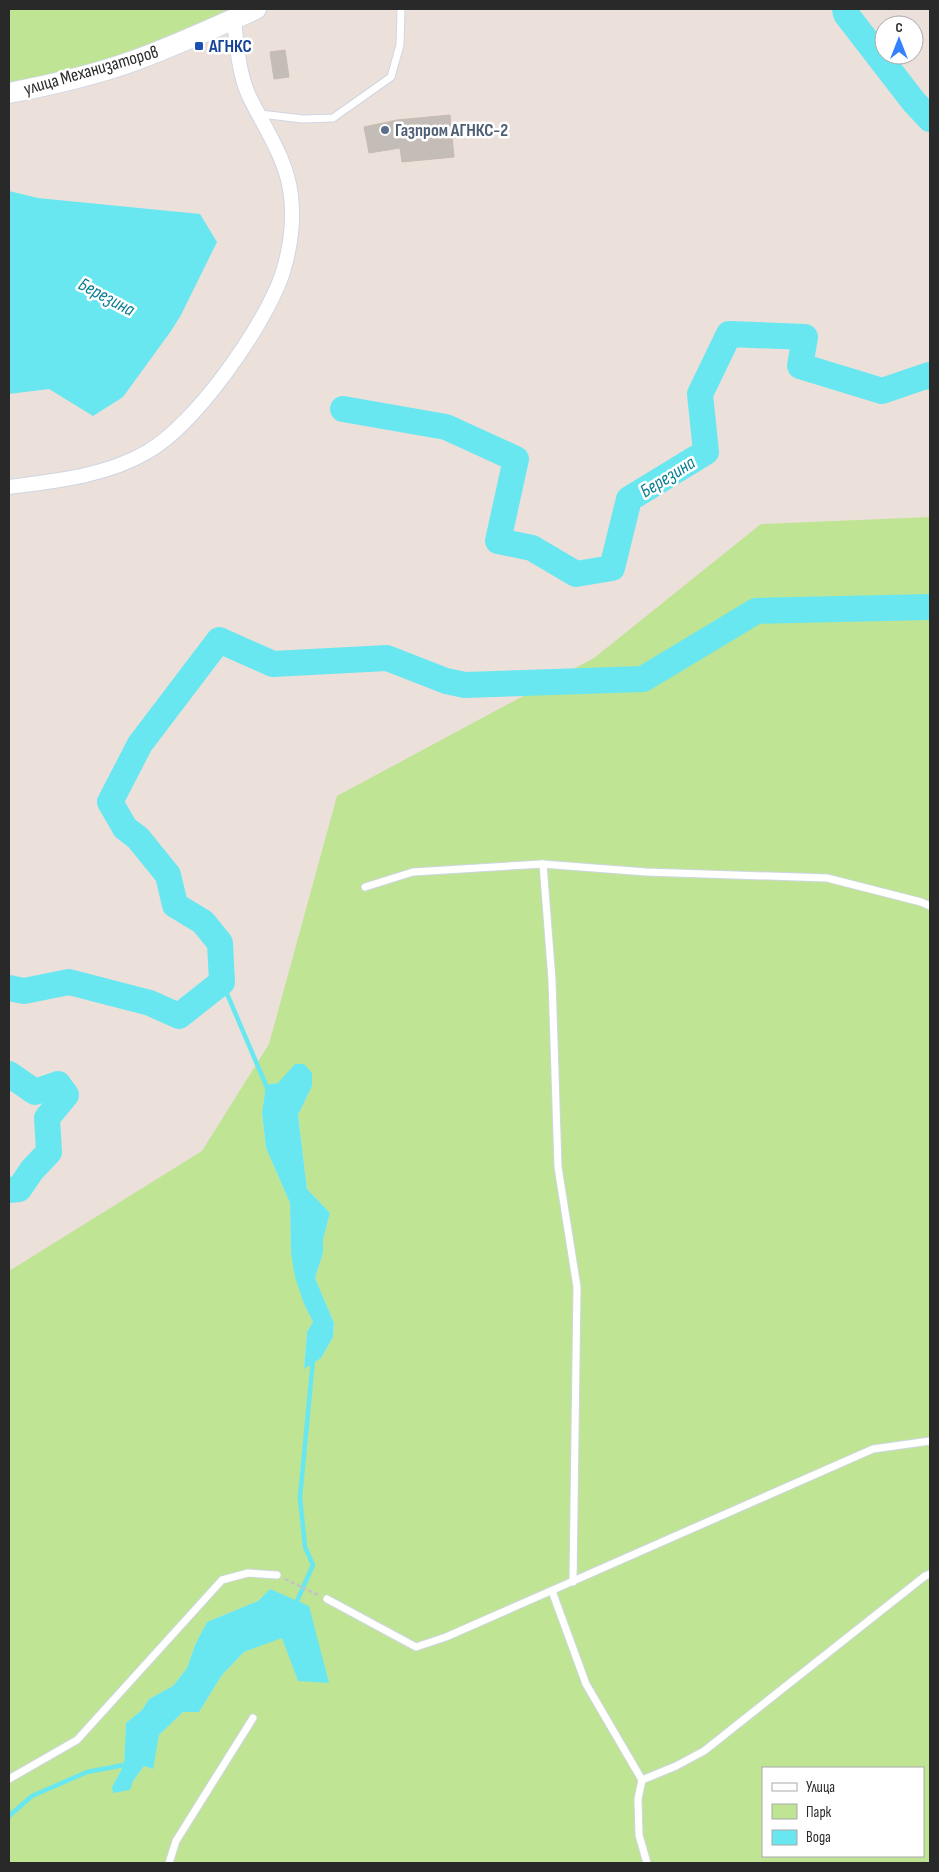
<svg xmlns="http://www.w3.org/2000/svg" width="939" height="1872" viewBox="0 0 939 1872" font-family="'Sofia Sans Condensed',sans-serif">
<style>
.green{fill:#bee494;fill-rule:evenodd}
.water{fill:#69e7f1}
.lines{fill:none;stroke-linecap:round;stroke-linejoin:round}
.stream{stroke:#69e7f1;stroke-width:4.5}
.river{stroke:#69e7f1;stroke-width:26}
.building{fill:#c4bcb6;stroke:#c7bcb4}
.lane-casing{stroke:#cfd6e2;stroke-width:9}
.street-casing{stroke:#cfd6e2;stroke-width:16}
.secondary-casing{stroke:#cfd6e2;stroke-width:22}
.path{stroke:#c3c3c3;stroke-width:2.5;stroke-dasharray:4 2.5;stroke-linecap:butt}
.lane{stroke:#fff;stroke-width:7}
.street{stroke:#fff;stroke-width:14}
.secondary{stroke:#fff;stroke-width:20}
.transit-dot{fill:#1a4fb4;stroke:#fff;stroke-width:2}
.service-dot{fill:#5c6f8a;stroke:#fff;stroke-width:2}
.labels{text-anchor:middle;stroke-width:5;stroke-linejoin:round;paint-order:stroke}
.transit-label{font-size:18px;font-weight:bold;fill:#164399;stroke:#fff;text-anchor:start}
.street-label{font-size:18px;fill:#292929;stroke:#fff}
.service-label{font-size:18px;font-weight:bold;fill:#4e5e75;stroke:#fff;text-anchor:start}
.water-label{font-size:19px;font-style:italic;fill:#0a7f94;stroke:#fff}
</style>
<rect width="100%" height="100%" fill="#ece0da"/>
<g class="green">
<path d="M 9,9 L 237,9 L 132,54 L 9,85 Z"/>
<path d="M 930,517 L 930,1863 L 9,1863 L 9,1271 L 202,1151 L 269,1044 L 337,796 L 594,658 L 761,524 ZM 278,1083 L 312,1086 L 298,1115 L 307,1189 L 330,1213 L 323,1239 L 323,1253 L 315,1278 L 334,1323 L 333,1337 L 321,1358 L 304,1368 L 307,1332 L 313,1322 L 304,1304 L 291,1253 L 290,1203 L 266,1148 L 262,1114 L 266,1085 ZM 271,1589 L 298,1681 L 282,1637 L 244,1652 L 222,1675 L 199,1712 L 183,1712 L 159,1735 L 152,1769 L 144,1766 L 133,1781 L 112,1787 L 124,1765 L 126,1723 L 142,1710 L 149,1699 L 173,1686 L 187,1668 L 195,1645 L 207,1622 L 258,1601 ZM 763,1768 L 923,1768 L 923,1856 L 763,1856 Z"/>
</g>
<g class="water">
<path d="M 9,191 L 38,198 L 200,214 L 217,242 L 181,315 L 171,331 L 123,397 L 93,416 L 49,389 L 9,394 Z"/>
<path d="M 295,1064 L 304,1064 L 312,1073 L 312,1086 L 298,1115 L 307,1189 L 330,1213 L 323,1239 L 323,1253 L 315,1278 L 334,1323 L 333,1337 L 321,1358 L 304,1369 L 307,1332 L 313,1322 L 304,1304 L 295,1277 L 291,1253 L 290,1203 L 266,1148 L 262,1113 L 266,1085 L 278,1083 Z"/>
<path d="M 270,1589 L 309,1606 L 329,1683 L 298,1681 L 282,1638 L 244,1652 L 222,1675 L 199,1712 L 183,1712 L 159,1735 L 153,1769 L 144,1766 L 133,1781 L 130,1790 L 113,1793 L 112,1787 L 124,1765 L 126,1723 L 142,1710 L 149,1699 L 173,1686 L 187,1668 L 195,1645 L 207,1622 L 258,1601 Z"/>
</g>
<g class="lines">
<g class="stream">
<path d="M 222,982 L 268,1090"/>
<path d="M 292,1604 L 297,1601 L 313,1565 L 305,1547 L 300,1497 L 313,1360"/>
<path d="M 9,1816 L 32,1796 L 87,1772 L 124,1765 L 128,1762"/>
</g>
<g class="river">
<path d="M 845,9 L 846,14 L 914,102 L 930,119"/>
<path d="M 343,409 L 446,427 L 516,459 L 498,541 L 532,548 L 576,574 L 612,568 L 629,499 L 706,452 L 700,394 L 729,334 L 805,337 L 800,366 L 882,391 L 929,375 L 930,377"/>
<path d="M 9,988 L 24,991 L 69,982 L 150,1003 L 179,1016 L 222,982 L 220,943 L 203,922 L 175,905 L 168,875 L 138,838 L 125,828 L 110,802 L 140,744 L 219,640 L 273,664 L 387,658 L 446,681 L 465,685 L 643,679 L 756,611 L 930,607"/>
<path d="M 9,1074 L 35,1092 L 58,1084 L 66,1095 L 47,1118 L 49,1152 L 32,1170 L 19,1189 L 9,1190"/>
</g>
</g>
<g class="building">
<path d="M 285,50 L 289,77 L 274,79 L 270,52 Z"/>
<path d="M 450,115 L 454,157 L 402,162 L 400,148 L 369,153 L 364,127 L 397,120 Z"/>
</g>
<g class="lines">
<defs>
<g id="lane">
<path d="M 260,114 L 303,119 L 333,118 L 391,77 L 400,45 L 401,9"/>
<path d="M 543,864 L 552,980 L 558,1167 L 577,1287 L 573,1582"/>
<path d="M 365,887 L 413,872 L 542,864 L 646,872 L 827,878 L 921,902 L 930,906"/>
<path d="M 552,1591 L 586,1684 L 642,1780"/>
<path d="M 327,1599 L 416,1647 L 446,1637 L 873,1449 L 930,1441"/>
<path d="M 9,1779 L 77,1740 L 222,1580 L 248,1573 L 277,1575"/>
<path d="M 169,1863 L 176,1841 L 253,1718"/>
<path d="M 647,1863 L 639,1835 L 638,1799 L 642,1780 L 676,1766 L 704,1751 L 925,1576 L 930,1574"/>
</g>
<path id="street" d="M 9,487 C 55,481 106,476 147,452 C 195,425 264,327 282,275 C 290,250 294,222 291,196 C 287,159 265,129 249,96 C 239,75 236,41 234,19"/>
<path id="secondary" d="M 9,93 C 51,85 95,75 136,60 C 177,45 216,27 256,9"/>
</defs>
<use href="#lane" class="lane-casing"/>
<use href="#street" class="street-casing"/>
<use href="#secondary" class="secondary-casing"/>
<path class="path" d="M 285,1579 L 318,1595"/>
<use href="#lane" class="lane"/>
<use href="#street" class="street"/>
<use href="#secondary" class="secondary"/>
</g>
<rect class="transit-dot" x="194" y="41" width="10" height="10" rx="2.5"/>
<circle class="service-dot" cx="385" cy="130" r="5"/>
<g class="labels">
<g class="transit-label">
<text x="209" y="52">АГНКС</text>
</g>
<g class="street-label">
<text transform="translate(91 70) rotate(-16)" y="6">улица Механизаторов</text>
</g>
<g class="service-label">
<text x="395" y="136">Газпром АГНКС-2</text>
</g>
<g class="water-label">
<text transform="translate(107 296) rotate(28)" y="7">Березина</text>
<text transform="translate(667 476) rotate(-32)" y="7">Березина</text>
</g>
</g>
<rect width="939" height="1872" fill="none" stroke="#292929" stroke-width="20"/>
<rect x="762" y="1767" width="162" height="90" fill="#ffffff" stroke="#a9a9a9"/>
<rect x="772" y="1783" width="25" height="8" fill="#ffffff" stroke="#a9a9a9"/>
<text x="806" y="1792" font-size="15" fill="#292929">Улица</text>
<rect x="772" y="1804" width="25" height="15" fill="#bee494" stroke="#a9a9a9"/>
<text x="806" y="1817" font-size="15" fill="#292929">Парк</text>
<rect x="772" y="1830" width="25" height="15" fill="#69e7f1" stroke="#a9a9a9"/>
<text x="806" y="1842" font-size="15" fill="#292929">Вода</text>
<g transform="translate(899 40)"><circle r="24" fill="#ffffff" stroke="#a9a9a9"/>
<path d="M0-4L9 19L0 12L-9 19Z" fill="#3480fe"/>
<text y="-8" font-size="14" font-weight="bold" text-anchor="middle" fill="#292929">С</text>
</g>
</svg>
